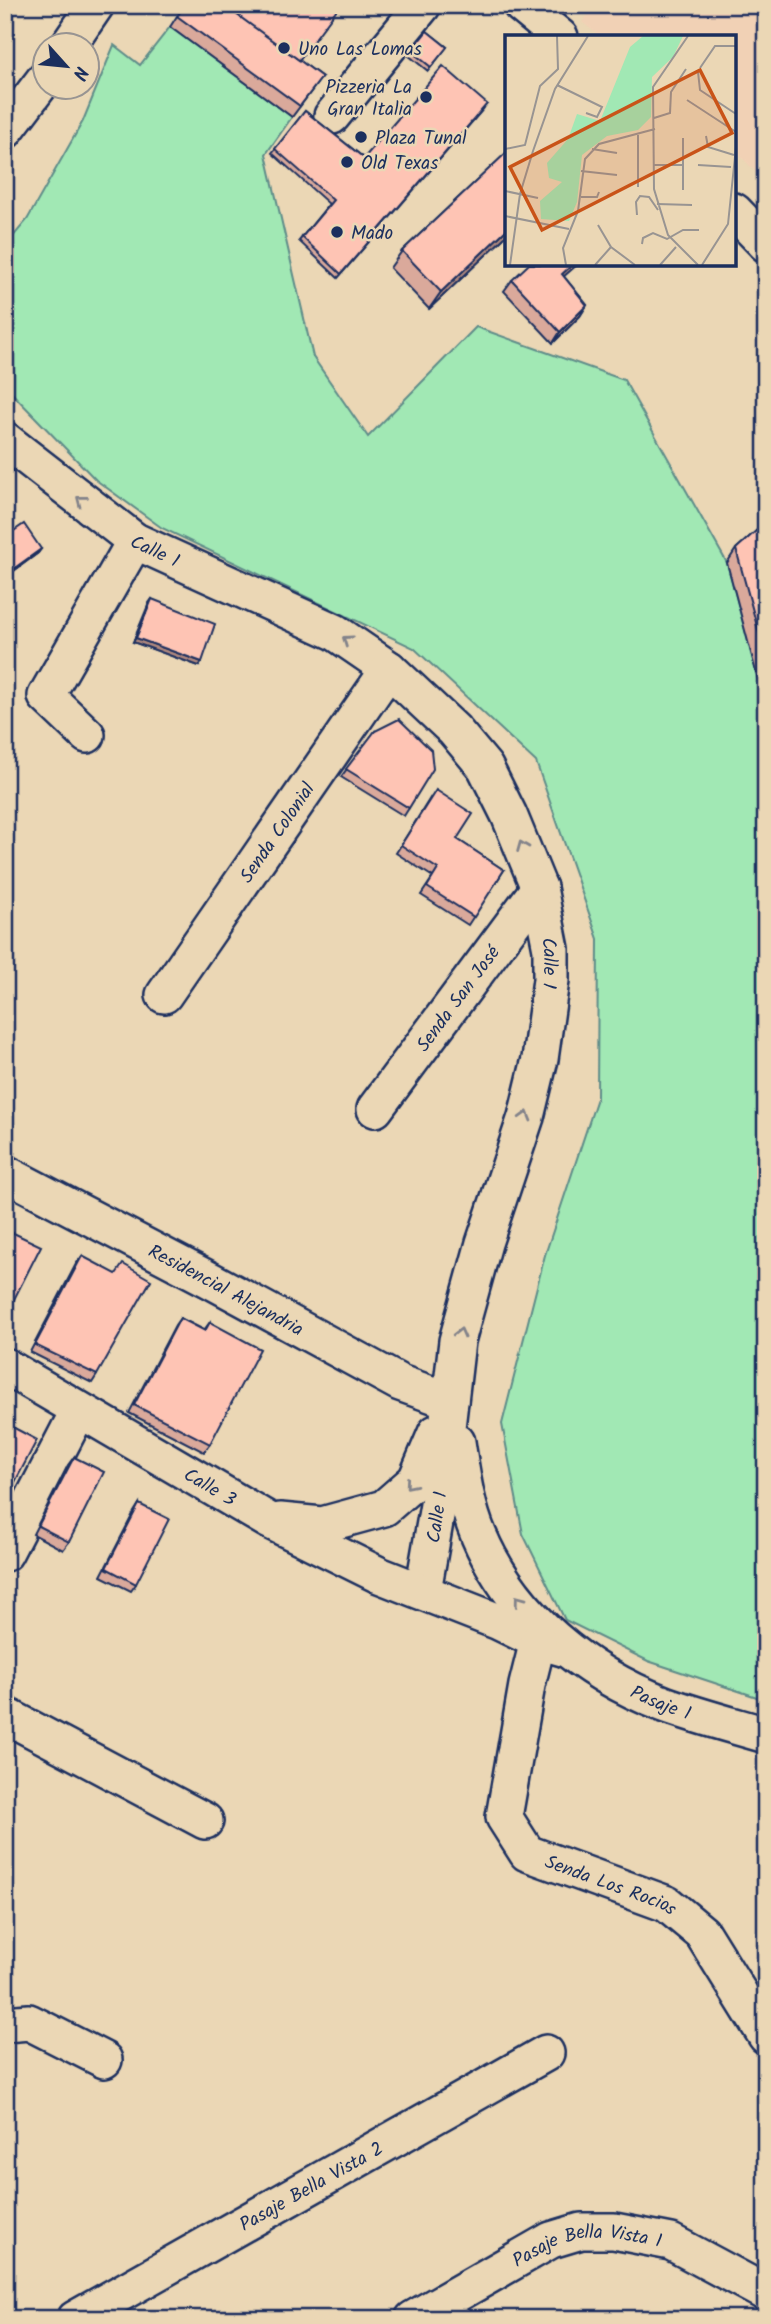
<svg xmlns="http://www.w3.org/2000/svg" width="771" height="2324" viewBox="0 0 771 2324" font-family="Kalam,sans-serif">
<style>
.built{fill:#f1d1b5}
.green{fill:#a1e8b4;stroke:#5e8c89;stroke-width:2}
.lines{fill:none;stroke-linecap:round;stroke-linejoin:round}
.minor-casing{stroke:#1b2f5e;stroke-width:40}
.minor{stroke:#ebd7b5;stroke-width:35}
.wall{fill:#daa99b;stroke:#1b2f5e;stroke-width:2}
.shaded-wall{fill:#b2897e;stroke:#1b2f5e;stroke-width:2}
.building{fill:#fec4b4;stroke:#1b2f5e;stroke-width:2}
.oneway{stroke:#83838a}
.poi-dot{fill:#1b2f5e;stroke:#ebd7b5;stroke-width:2.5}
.labels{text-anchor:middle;stroke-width:5;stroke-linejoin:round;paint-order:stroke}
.poi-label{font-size:19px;fill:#1b2f5e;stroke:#ebd7b5;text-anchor:start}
.street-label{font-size:19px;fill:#1b2f5e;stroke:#ebd7b5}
.inset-road{fill:none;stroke:#989492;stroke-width:2}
.view{fill:#c95318;fill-opacity:0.15;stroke:#c95318;stroke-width:3.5}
.inset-edge{fill:none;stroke:#1b2f5e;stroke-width:3.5}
</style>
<rect width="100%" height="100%" fill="#ebd7b5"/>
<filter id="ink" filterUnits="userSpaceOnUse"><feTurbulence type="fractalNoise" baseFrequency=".0143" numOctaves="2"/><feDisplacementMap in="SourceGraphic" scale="14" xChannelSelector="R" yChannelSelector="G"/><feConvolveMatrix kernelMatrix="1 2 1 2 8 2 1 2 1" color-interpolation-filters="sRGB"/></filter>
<g filter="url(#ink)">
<path class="built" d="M 597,5 L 766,5 L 766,183 L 734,149 L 734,37 L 601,37 L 582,22 Z"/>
<path class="green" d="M 170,27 L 292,117 L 266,154 L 313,357 L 368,437 L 476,327 L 624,380 L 727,563 L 763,697 L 766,701 L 766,1700 L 648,1661 L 565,1620 L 523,1534 L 502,1424 L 545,1255 L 597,1098 L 598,939 L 536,762 L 414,648 L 162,528 L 96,480 L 5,386 L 5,246 L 27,220 L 83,121 L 114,45 L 140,65 Z"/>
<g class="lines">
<defs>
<g id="minor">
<path d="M 521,5 L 560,37"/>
<path d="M 68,46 L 96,5"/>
<path d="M 332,116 L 423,5"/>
<path d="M 5,131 L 46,77"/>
<path d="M 734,211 L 766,244"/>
<path id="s1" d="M 5,440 L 135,541 L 335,632 L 389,669 L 454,730 L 485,767 L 509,815 L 539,888 L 551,949 L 551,980 L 540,1059 L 526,1117 L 484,1243 L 457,1341 L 438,1505 L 423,1591"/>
<path d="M 87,735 L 46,696 L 135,541"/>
<path id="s2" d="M 164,995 L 389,669"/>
<path id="s3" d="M 375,1109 L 539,888"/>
<path id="s4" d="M 5,1173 L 212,1281 L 400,1383 L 450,1401"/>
<path id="s5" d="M 5,1366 L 268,1520 L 379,1575 L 499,1622 L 538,1641 L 566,1649"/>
<path id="s6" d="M 457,1442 C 462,1474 466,1506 479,1536 C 513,1616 584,1673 664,1704 C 697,1716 732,1725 766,1735"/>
<path d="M 280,1521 L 322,1525 L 384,1508 L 416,1480 L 436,1433"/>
<path d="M 5,1553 L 79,1410"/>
<path id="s7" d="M 538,1641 L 527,1685 L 504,1817 L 527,1853 L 667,1904 L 702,1933 L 766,2036"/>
<path d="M 5,1715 L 205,1821"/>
<path d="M 5,2024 L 29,2022 L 104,2060"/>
<path id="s8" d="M 75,2319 L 546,2053"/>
<path id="s9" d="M 413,2319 L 551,2240 L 581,2231 L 614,2231 L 671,2242 L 766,2293"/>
</g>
</defs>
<use href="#minor" class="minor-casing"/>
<use href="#minor" class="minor"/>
</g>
<g class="wall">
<path d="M 236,14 L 322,77 L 292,117 L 170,27 L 177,16 Z"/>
<path d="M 427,31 L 447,47 L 428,71 L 408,55 Z"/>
<path d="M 484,108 L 338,278 L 299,241 L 329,204 L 272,153 L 305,111 L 364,158 Z"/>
<path d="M 507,152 L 507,235 L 429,309 L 390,268 L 402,251 Z"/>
<path d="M 564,277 L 587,305 L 580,316 L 553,343 L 504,291 L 512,280 Z"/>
<path d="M 766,522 L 766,701 L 763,698 L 727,563 L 736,549 Z"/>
<path d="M 5,537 L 41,549 L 38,553 L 7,576 L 5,574 Z"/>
<path d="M 152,599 L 202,662 L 199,666 L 133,642 L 149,603 Z"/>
<path d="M 375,731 L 409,808 L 404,816 L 341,777 Z"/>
<path d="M 430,798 L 457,839 L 504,870 L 468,925 L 421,895 L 433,877 L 396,853 Z"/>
<path d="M 82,1256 L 97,1375 L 92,1383 L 30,1352 L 76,1264 Z"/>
<path d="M 180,1318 L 204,1330 L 210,1322 L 210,1444 L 204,1452 L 129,1413 L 175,1325 Z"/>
<path d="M 74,1457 L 69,1542 L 63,1550 L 33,1534 L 68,1465 Z"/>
<path d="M 139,1504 L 136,1584 L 131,1591 L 101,1576 L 134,1512 Z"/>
</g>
<g class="shaded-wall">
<path d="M 507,229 L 507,235 L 429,309 L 441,292 Z"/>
<path d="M 573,264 L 578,264 L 554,285 L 562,274 Z"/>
<path d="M 587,305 L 580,316 L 553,343 L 560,332 Z"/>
<path d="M 41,549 L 38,553 L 7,576 L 9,572 Z"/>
<path d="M 136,638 L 202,662 L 199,666 L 133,642 Z"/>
</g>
<g class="building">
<path d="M 186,5 L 225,5 L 322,77 L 300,106 L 177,16 Z"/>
<path d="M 243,5 L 340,5 L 299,60 L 236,14 Z"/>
<path d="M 427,31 L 447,47 L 431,67 L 411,51 Z"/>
<path d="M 443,66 L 487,104 L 341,274 L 302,237 L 333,200 L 275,149 L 305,111 L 364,158 Z"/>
<path d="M 507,152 L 507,229 L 441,292 L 402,251 Z"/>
<path d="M 529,264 L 573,264 L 562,274 L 587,305 L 560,332 L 512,280 Z"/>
<path d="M 766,522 L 766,659 L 736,549 Z"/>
<path d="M 24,524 L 41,549 L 9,572 L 5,566 L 5,537 Z"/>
<path d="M 152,599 L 215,624 L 202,662 L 136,638 Z"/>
<path d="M 399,719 L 431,750 L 433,769 L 409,808 L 346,769 L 375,731 Z"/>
<path d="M 436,790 L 473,814 L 457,839 L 504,870 L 474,917 L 427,887 L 438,869 L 401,845 Z"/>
<path d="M 5,1229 L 41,1246 L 5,1317 Z"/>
<path d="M 82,1256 L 116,1274 L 123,1264 L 151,1280 L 97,1375 L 35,1345 Z"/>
<path d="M 180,1318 L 205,1331 L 210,1322 L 260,1349 L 210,1444 L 134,1405 Z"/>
<path d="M 5,1423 L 37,1440 L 5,1501 Z"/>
<path d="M 74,1457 L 104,1472 L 69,1542 L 38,1526 Z"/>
<path d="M 139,1504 L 169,1519 L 136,1584 L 106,1568 Z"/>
</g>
<defs><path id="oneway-chevron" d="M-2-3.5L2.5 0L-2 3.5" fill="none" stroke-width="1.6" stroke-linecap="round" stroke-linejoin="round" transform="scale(1.75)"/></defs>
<g class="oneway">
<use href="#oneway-chevron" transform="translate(81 500) rotate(-142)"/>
<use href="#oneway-chevron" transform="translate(347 640) rotate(-145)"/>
<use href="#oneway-chevron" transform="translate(522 846) rotate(-112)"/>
<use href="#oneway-chevron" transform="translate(526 1116) rotate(-74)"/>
<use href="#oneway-chevron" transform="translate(460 1333) rotate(-76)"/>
<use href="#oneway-chevron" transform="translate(410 1484) rotate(131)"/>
<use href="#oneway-chevron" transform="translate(519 1600) rotate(-127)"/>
</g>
</g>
<g class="poi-dot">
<circle cx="284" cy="48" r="7"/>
<circle cx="426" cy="97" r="7"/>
<circle cx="361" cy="137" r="7"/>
<circle cx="347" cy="162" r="7"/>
<circle cx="337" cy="232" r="7"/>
</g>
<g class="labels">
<g class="poi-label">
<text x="298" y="55">Uno Las Lomas</text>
<text x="412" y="93" text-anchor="end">Pizzeria La<tspan x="412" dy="22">Gran Italia</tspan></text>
<text x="375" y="144">Plaza Tunal</text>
<text x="361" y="169">Old Texas</text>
<text x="351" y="239">Mado</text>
</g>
<g class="street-label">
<text dy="7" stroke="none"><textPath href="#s1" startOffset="187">Calle 1</textPath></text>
<text dy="7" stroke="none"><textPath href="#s2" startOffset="198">Senda Colonial</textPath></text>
<text dy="7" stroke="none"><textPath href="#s1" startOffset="796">Calle 1</textPath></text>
<text dy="7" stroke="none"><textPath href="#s3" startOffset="138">Senda San José</textPath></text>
<text dy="7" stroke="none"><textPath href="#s4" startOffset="250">Residencial Alejandria</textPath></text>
<text dy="7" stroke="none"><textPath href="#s5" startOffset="238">Calle 3</textPath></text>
<text transform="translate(436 1517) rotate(-82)" y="7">Calle 1</text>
<text dy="7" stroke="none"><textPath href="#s6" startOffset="350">Pasaje 1</textPath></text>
<text dy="7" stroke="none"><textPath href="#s7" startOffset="312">Senda Los Rocios</textPath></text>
<text dy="7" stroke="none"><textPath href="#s8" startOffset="271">Pasaje Bella Vista 2</textPath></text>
<text dy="7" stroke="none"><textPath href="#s9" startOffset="194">Pasaje Bella Vista 1</textPath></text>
</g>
</g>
<g transform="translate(505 35)">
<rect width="231" height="231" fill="#ebd7b5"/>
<path d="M 138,1 L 178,1 L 168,22 L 147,42 L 146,82 L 133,95 L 102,101 L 77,120 L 72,167 L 64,186 L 36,184 L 35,166 L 57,147 L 44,143 L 42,128 L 63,104 L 72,79 L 95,86 L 125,12 Z" fill="#a1e8b4"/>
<path class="inset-road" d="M 183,1 L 148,52 L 149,154 L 163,200 L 193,230M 195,33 L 210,11 L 231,11M 193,37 L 195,55 L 231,79M 52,50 L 97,72 L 92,82 L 81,78M 182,65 L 231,97M 149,83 L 165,78 L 166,57 L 181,34M 201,101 L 203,112 L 229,120M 0,114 L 20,110 L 35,51 L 53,34 L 52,1M 87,114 L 112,118M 149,130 L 177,130M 193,130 L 226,132M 76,136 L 112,140M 133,152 L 133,100M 178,155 L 178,103M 0,156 L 33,163M 76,162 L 92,162 L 94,157M 152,169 L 187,170M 132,180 L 131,167 L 135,161 L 144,162 L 153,175M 0,181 L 64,194M 93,190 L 106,212 L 130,230M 137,209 L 138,203 L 148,198 L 162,204 L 178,195 L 194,195M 5,230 L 15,159 L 28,116 L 50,54 L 83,1M 61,230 L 58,213 L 73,176 L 80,124 L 94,109 L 150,94M 90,230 L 106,212M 155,230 L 171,212M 197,230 L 223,189 L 231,112"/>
<path class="view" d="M 195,35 L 227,98 L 37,195 L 5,132 Z"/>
<rect width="231" height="231" class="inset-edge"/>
</g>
<rect width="771" height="2324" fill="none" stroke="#ebd7b5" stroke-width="28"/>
<rect x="14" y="14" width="743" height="2296" fill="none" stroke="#1b2f5e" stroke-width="2.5" filter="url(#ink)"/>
<g transform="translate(66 66) rotate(117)"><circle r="33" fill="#ebd7b5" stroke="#989492" stroke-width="2"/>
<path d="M0-5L12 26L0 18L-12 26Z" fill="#1b2f5e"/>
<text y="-10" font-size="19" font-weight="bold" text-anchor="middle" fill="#1b2f5e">N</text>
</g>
</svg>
